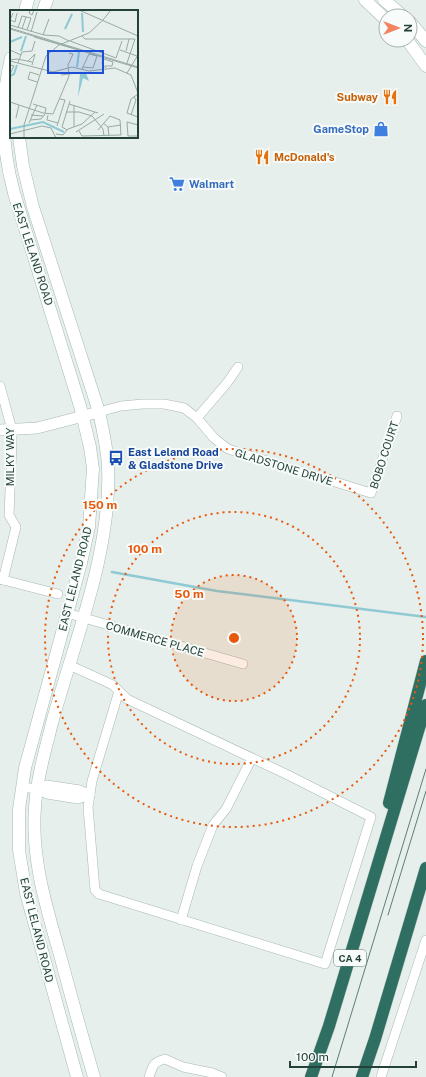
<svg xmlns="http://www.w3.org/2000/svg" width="426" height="1077" viewBox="0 0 426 1077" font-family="'Public Sans',sans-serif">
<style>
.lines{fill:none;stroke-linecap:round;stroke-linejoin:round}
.stream{stroke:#8ec9d4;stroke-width:2.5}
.minor-casing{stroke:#a8b8b2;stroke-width:10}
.tertiary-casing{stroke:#a8b8b2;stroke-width:12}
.secondary-casing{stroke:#a4bbb3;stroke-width:13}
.motorway-casing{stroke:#c2cac8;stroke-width:13}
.minor{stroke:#fff;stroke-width:9}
.tertiary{stroke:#fff;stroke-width:11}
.secondary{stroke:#fff;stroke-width:12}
.motorway{stroke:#2f6f62;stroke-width:12}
.tram{stroke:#5f7d75;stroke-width:1}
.ring{fill:none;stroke:#e8590c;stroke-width:2;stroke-dasharray:2 4}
.labels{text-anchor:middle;stroke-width:4;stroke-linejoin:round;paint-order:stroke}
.shield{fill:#f7fbf9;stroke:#637a73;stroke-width:1}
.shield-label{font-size:10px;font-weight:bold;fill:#24423a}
.food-label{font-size:11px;font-weight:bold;fill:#c56008;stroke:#f7fbf9;text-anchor:end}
.shop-label{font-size:11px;font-weight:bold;fill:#366cbe;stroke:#f7fbf9;text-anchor:end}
.street-label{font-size:11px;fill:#24423a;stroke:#f7fbf9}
.transit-label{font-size:11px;font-weight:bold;fill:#164399;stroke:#f7fbf9;text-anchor:start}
.inset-river{fill:none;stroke:#8ec9d4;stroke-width:2}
.inset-road{fill:none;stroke:#98aaa4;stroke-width:1}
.view{fill:#1d4ed8;fill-opacity:0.15;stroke:#1d4ed8;stroke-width:2}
.inset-edge{fill:none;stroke:#24423a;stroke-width:2}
.centre{fill:#e8590c;stroke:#f7fbf9;stroke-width:2}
.ring-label{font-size:12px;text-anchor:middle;font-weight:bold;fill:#e8590c;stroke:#f7fbf9;stroke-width:4;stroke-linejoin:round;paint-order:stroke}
</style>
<rect width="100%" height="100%" fill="#e6efeb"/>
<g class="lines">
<path class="stream" d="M 112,572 L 217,591 L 426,617"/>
<defs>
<g id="minor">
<path d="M 0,386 L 12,430 L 12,443 L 9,515 L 16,527 L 3,580"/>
<path d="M 99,412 L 121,406 L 143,404 L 164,404 L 184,408 L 197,418 L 214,438 L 228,449 L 371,493 L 397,416"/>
<path d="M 197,418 L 227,383 L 238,367"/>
<path d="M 0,579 L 58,594"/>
<path d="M 67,613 L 243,664"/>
<path d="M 69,665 L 113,685 L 127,699 L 288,775 L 371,817 L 325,964 L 99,894 L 95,890 L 88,807 L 92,781 L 119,691"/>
<path d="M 22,787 L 37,789 L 47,794 L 78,799 L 90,795 L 80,790 L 47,785 L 37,789"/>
<path d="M 181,920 L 197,866 L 213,825 L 226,809 L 252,758"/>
<path d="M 149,1077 C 153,1066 153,1062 165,1059 L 183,1067 L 212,1073 L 222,1077"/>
<path d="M 381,1077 L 426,940"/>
</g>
<path id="tertiary" d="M 0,430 L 37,428 L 99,412"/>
<g id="secondary">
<path d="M 365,0 L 386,20"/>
<path d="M 384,0 L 403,16"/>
<path d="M 25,11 L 28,0"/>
<path d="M 43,11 L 47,0"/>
<path d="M 410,22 L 426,41"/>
<path d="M 407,40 L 426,66"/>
<path d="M 11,58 C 0,103 2,149 14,193 L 80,406 L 90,447 L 93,469 L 89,527 L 81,563 L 25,768 L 19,809 L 19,850 L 26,893 L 77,1077"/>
<path d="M 19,137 L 23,166 L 33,207 L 99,412 C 103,430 107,448 108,466 C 112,551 74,642 52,723 C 45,751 37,778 35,807 C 31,858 46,906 60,955 C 71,996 82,1036 94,1077"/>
</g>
<g id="motorway">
<path d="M 389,803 L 426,661"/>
<path d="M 311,1077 L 329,1026 L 426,705"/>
<path d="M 362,1077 L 375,1039 L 426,868"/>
</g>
</defs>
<use href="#minor" class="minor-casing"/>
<use href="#tertiary" class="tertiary-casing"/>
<use href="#secondary" class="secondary-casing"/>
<use href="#motorway" class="motorway-casing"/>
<use href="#minor" class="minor"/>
<use href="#tertiary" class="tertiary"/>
<use href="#secondary" class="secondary"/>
<use href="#motorway" class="motorway"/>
<g class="tram">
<path d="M 388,915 L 426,791"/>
<path d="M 332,1077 L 426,769"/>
</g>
</g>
<circle cx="234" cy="638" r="63" fill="#e8590c" fill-opacity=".12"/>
<g class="ring">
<circle cx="234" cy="638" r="63"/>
<circle cx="234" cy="638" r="126"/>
<circle cx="234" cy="638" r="189"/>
</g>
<defs>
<symbol id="restaurant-bare" viewBox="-9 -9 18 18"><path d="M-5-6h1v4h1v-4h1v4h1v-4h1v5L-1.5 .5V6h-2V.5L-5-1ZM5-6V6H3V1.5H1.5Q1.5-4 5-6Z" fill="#e8710a" stroke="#f7fbf9" stroke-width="2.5" paint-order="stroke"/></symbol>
<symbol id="shop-bare" viewBox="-9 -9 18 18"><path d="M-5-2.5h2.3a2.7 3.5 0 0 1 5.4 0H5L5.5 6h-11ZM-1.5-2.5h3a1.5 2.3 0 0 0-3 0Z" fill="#3f7fe0" stroke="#f7fbf9" stroke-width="2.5" paint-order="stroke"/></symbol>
<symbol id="supermarket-bare" viewBox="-9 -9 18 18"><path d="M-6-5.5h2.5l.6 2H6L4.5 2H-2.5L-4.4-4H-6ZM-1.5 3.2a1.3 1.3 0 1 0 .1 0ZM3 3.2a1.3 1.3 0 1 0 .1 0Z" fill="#3f7fe0" stroke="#f7fbf9" stroke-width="2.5" paint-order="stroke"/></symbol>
<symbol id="bus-bare" viewBox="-9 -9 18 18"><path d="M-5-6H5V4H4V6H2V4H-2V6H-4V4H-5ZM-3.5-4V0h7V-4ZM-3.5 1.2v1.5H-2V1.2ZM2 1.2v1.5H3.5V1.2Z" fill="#1a4fb4" stroke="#f7fbf9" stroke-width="2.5" paint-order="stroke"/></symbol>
</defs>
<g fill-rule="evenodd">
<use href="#restaurant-bare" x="379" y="86" width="22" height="22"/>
<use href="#shop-bare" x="370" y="118" width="22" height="22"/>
<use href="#restaurant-bare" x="251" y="146" width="22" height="22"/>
<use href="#supermarket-bare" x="166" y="173" width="22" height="22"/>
<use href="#bus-bare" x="105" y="447" width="22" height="22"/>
</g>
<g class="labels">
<rect class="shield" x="334" y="950" width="32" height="16" rx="3"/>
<g class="shield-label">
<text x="350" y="962">CA 4</text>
</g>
<g class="food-label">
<text x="378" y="101">Subway</text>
<text x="274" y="161" text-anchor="start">McDonald's</text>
</g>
<g class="shop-label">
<text x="369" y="133">GameStop</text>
<text x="189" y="188" text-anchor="start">Walmart</text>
</g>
<g class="street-label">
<text transform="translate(33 254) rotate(72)" y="4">EAST LELAND ROAD</text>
<text transform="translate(384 455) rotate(-72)" y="4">BOBO COURT</text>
<text transform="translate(10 457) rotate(-90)" y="4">MILKY WAY</text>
<text transform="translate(284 467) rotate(17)" y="4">GLADSTONE DRIVE</text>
<text transform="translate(75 579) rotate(-76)" y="4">EAST LELAND ROAD</text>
<text transform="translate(155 639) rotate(16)" y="4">COMMERCE PLACE</text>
<text transform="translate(37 930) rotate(76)" y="4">EAST LELAND ROAD</text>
</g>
<g class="transit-label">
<text x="128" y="456">East Leland Road<tspan x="128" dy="13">&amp; Gladstone Drive</tspan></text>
</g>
</g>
<g transform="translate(10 10)">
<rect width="128" height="128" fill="#e6efeb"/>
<path d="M 76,63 L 79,71 L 73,68 L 68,87 L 70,64 Z" fill="#8ec9d4"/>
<path class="inset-river" d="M 72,3 L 73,22M 55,19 L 62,4M 0,32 L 12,27M 11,41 L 16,26M 67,57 L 69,42M 0,66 L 4,64 L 7,55M 0,119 L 33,112 L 54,122"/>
<path class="inset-road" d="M 20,0 L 19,3 L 22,5 L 24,0M 69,0 L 128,26M 3,3 L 0,10 L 5,12 L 7,3M 93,10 L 101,0M 0,15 L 34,25 L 49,26 L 59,31M 0,18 L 128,57M 8,18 L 12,6 L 21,8 L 17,20M 0,19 L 128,58M 12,19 L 16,7M 21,22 L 27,2M 33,25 L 39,9M 72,26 L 75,29 L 125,29 L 117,53M 24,27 L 72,41M 60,31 L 106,48 L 112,31M 0,40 L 11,45M 110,40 L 127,46M 116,41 L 119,29M 0,50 L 7,49 L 22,52M 0,51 L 43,62 L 62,57 L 79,61 L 105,58 L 121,65 L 128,83M 18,51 L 25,44 L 22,55M 8,53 L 12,42 L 22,41 L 25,31M 95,56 L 102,56 L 103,52 L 94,49 L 92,54 L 96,58M 72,59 L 79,44 L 87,46 L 83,58 L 73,57M 117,63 L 128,45M 0,64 L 4,56 L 0,55M 51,65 L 67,63M 27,72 L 18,69 L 20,62 L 29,65M 128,84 L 121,89 L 117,103 L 128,107M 0,92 L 33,103 L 43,104 L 59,66 L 58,55 L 63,44 L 59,43M 23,94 L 36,98 L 35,103M 59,94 L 88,103M 64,95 L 64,117M 56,102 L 69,102 L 82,106 L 93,119 L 94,126M 21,105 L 33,106M 38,105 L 37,110 L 48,113M 121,105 L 126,90 L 124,87M 6,108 L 9,95M 20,110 L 31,109 L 35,104M 19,113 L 27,95M 93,113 L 98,117 L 99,126M 128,115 L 117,112 L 118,126 L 128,126M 47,116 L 55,90 L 50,89M 98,117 L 111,115M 57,120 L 52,117 L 60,91M 69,121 L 72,126 L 111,125 L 110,110 L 100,106 L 88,120M 66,122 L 94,104M 0,124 L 32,116 L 41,118 L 46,128M 46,124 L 53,125 L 58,119 L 72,114 L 85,102M 14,128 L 14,115 L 36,46 L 49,35 L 79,23 L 93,10"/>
<path class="view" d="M 38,41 L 93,41 L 93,63 L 38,63 Z"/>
<rect width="128" height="128" class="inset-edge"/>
</g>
<circle cx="234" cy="638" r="6" class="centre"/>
<g class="ring-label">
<text x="100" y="509">150 m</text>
<text x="145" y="553">100 m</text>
<text x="189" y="598">50 m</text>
</g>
<g transform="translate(398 28) rotate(90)"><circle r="19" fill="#f7fbf9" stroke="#a3b1ad"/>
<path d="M0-3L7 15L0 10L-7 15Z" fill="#f4845f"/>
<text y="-6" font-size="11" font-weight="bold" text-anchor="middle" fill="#24423a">N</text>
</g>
<path d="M290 1061v6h126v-6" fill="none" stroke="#24423a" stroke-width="2"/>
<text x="296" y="1061" font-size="12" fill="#24423a" stroke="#f7fbf9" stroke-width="3" paint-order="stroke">100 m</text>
</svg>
